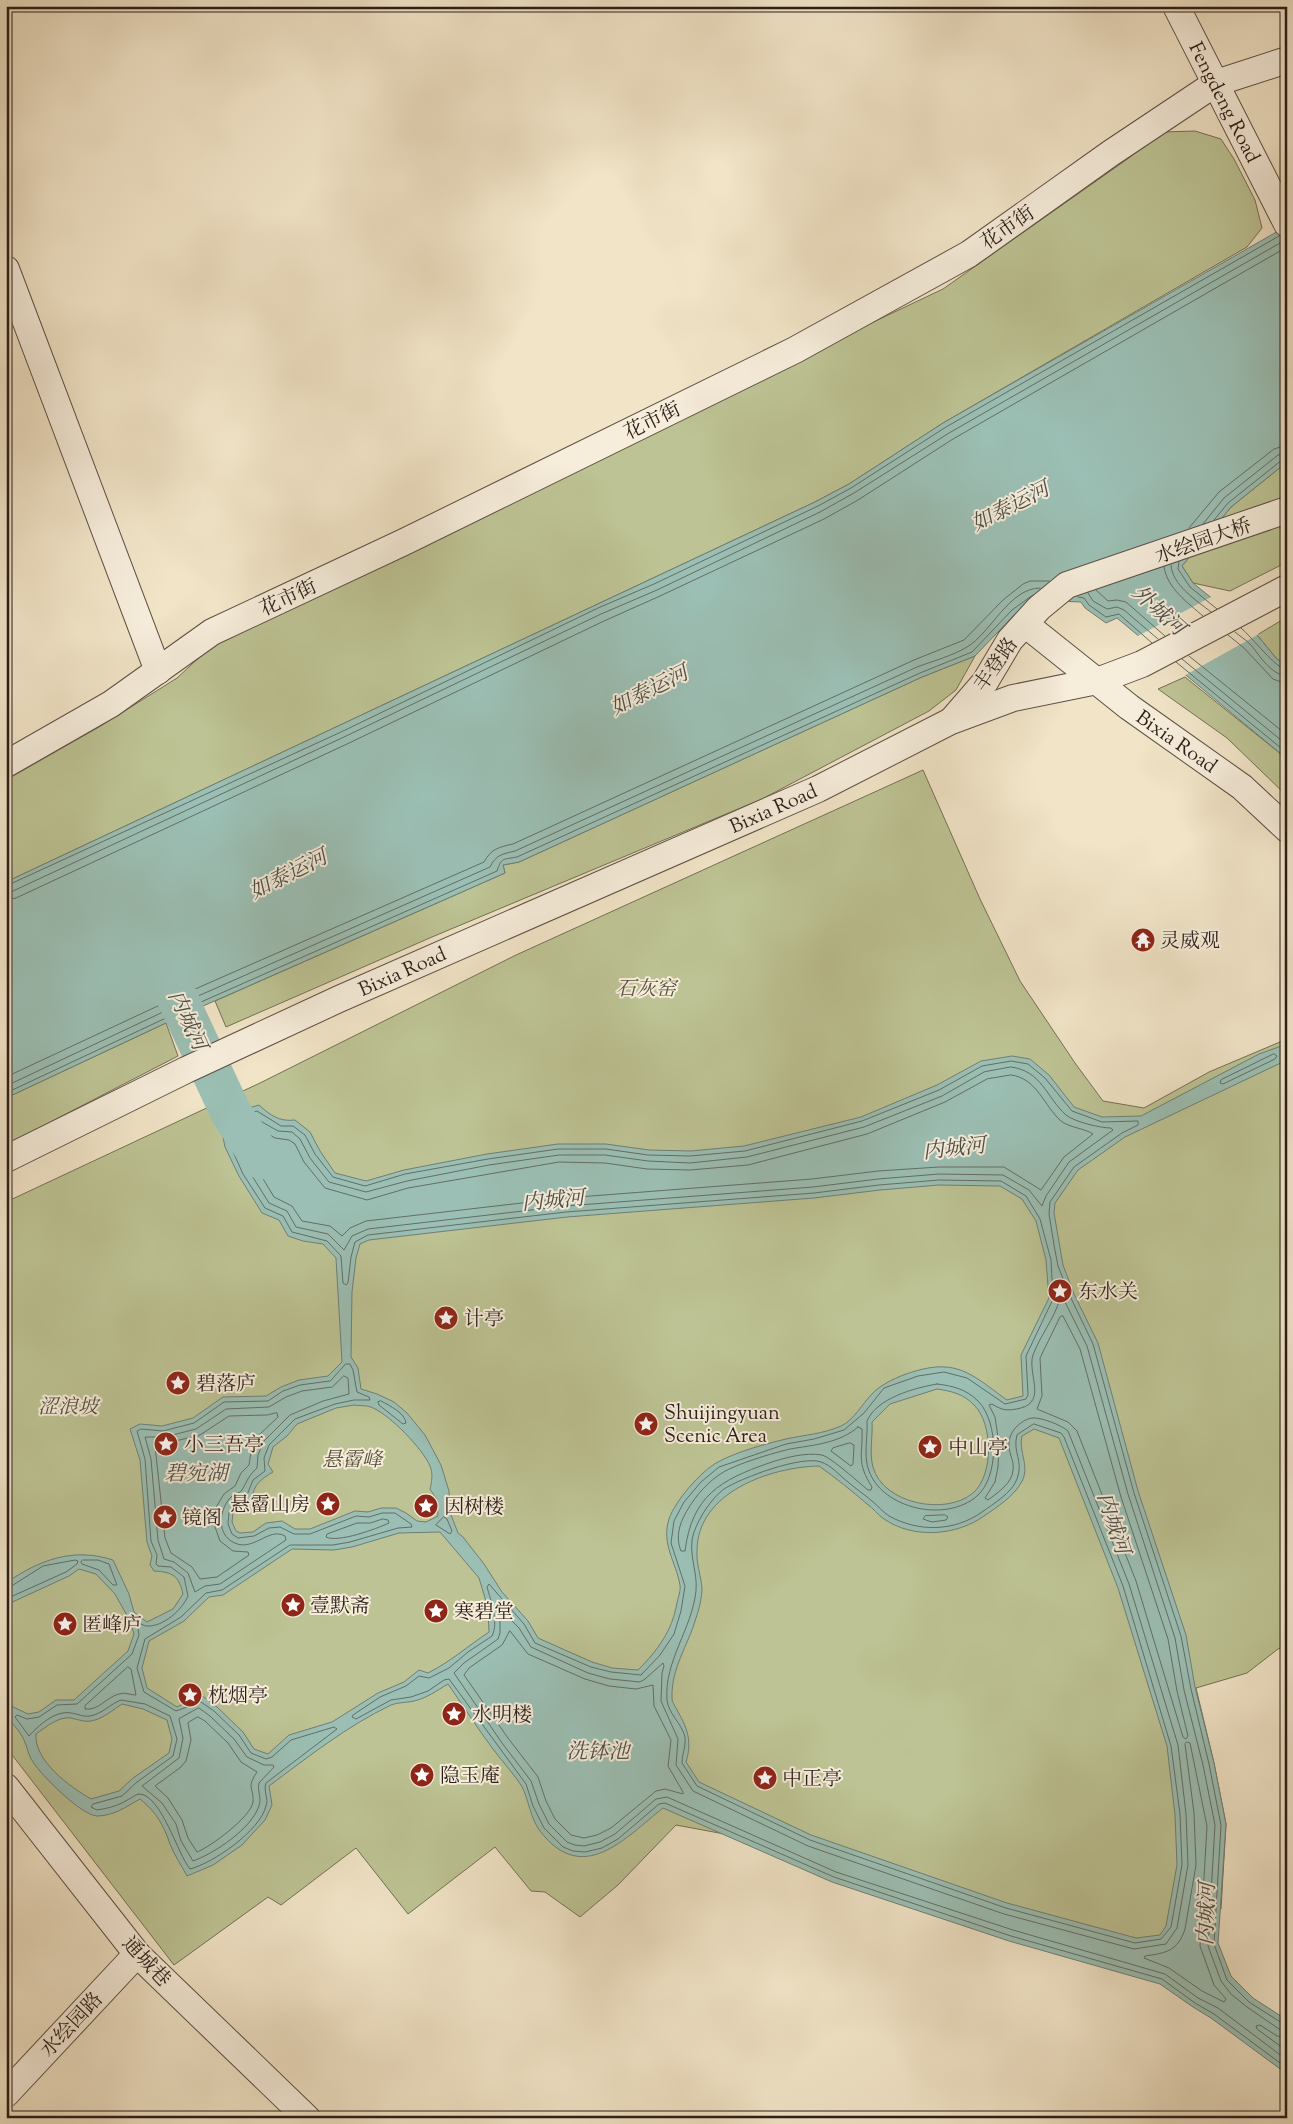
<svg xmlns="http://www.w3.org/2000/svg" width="1293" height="2124" viewBox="0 0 1293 2124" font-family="'Sorts Mill Goudy','Noto Serif SC',serif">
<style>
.green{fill:#bdc394;stroke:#747056}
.water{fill:#9bbfb4;stroke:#6e7f76;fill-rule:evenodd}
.pier{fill:#f1e4c7}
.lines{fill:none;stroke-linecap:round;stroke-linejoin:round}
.shore{stroke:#636e66;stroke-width:1}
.river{stroke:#9bbfb4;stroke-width:41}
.minor-casing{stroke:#5c5044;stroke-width:28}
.minor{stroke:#f6eddb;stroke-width:26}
.labels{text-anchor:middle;stroke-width:4;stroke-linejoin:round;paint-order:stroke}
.street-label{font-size:20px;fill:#2b1e18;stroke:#f6eddb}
.poi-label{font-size:20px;fill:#2b1e18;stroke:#f6eddb;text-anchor:start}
.park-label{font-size:20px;font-style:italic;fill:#57503d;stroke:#f6eddb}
.water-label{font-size:21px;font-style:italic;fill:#4d4e47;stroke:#f6eddb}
</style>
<rect width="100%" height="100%" fill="#f1e4c7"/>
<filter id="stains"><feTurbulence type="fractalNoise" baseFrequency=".004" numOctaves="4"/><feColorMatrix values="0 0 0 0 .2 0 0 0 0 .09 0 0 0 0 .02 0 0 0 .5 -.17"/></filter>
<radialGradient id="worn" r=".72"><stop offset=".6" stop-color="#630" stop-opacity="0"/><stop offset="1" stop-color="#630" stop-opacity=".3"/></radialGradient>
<g class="green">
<path d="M 1195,131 L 1221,139 L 1234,159 L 1255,200 L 1262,228 L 1247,247 L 943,423 L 849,484 L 815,502 L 6,882 L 6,780 L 99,727 L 177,678 L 216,642 L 755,378 L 943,289 L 1126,160 L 1163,132 Z"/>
<path d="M 1287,462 L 1287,562 L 1230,591 L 1193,583 L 1182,566 L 1231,507 Z"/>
<path d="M 1287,617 L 1287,667 L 1276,658 L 1257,635 Z"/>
<path d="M 975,656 L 956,690 L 929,711 L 762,799 L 432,937 L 226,1027 L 215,1001 L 505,873 L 503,865 L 519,862 L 922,677 Z"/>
<path d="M 1185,677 L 1287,759 L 1287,796 L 1227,738 L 1158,689 Z"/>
<path d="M 923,770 L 980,899 L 1020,981 L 1075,1063 L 1103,1101 L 1144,1108 L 1209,1072 L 1287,1039 L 1287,1645 L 1278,1649 L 1247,1673 L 1196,1688 L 1214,1763 L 1226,1824 L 1221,1909 L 1161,1968 L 762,1841 L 676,1825 L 618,1885 L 580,1917 L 545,1892 L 531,1891 L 495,1847 L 408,1914 L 356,1848 L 281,1905 L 268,1897 L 174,1965 L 6,1747 L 6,1202 L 260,1083 L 516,955 Z"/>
<path d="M 166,1023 L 178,1056 L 6,1145 L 6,1098 Z"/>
</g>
<g class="water">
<path d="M 1287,226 L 1287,462 L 1231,507 L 1182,566 L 1193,583 L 1257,635 L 1276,658 L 1287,667 L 1287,759 L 1117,618 L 1106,623 L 1085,608 L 1081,602 L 1033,600 L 1015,614 L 975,656 L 922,677 L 519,862 L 503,865 L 505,873 L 185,1014 L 6,1098 L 6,882 L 815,502 L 849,484 L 943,423 Z"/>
<path d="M 1287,1044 L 1287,1060 L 1125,1137 L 1078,1170 L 1055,1203 L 1054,1213 L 1063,1265 L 1074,1294 L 1098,1343 L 1138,1491 L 1186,1635 L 1195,1687 L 1214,1763 L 1226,1824 L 1218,1943 L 1231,1976 L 1253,1998 L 1287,2020 L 1287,2074 L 1211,2018 L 1193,2007 L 1160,1984 L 1009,1941 L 832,1882 L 663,1808 C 625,1838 583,1887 540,1831 C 530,1818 529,1799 521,1785 C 513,1773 502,1761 493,1749 C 477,1728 463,1705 448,1684 C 436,1691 427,1698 414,1701 C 406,1703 398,1702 391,1705 C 347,1726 308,1757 269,1786 L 272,1805 L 265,1820 L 242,1845 L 213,1865 L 187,1876 C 182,1866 174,1855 170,1844 C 163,1824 157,1813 140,1799 C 126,1807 113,1816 97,1816 C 81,1815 42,1776 33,1762 C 29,1757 28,1750 26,1745 C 22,1733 14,1725 6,1717 L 6,1700 L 13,1707 L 28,1714 L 39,1712 L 56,1700 L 74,1700 L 128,1651 L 134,1634 L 130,1621 L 115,1594 L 96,1574 L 79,1569 L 69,1576 L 6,1605 L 6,1583 C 39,1560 73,1547 113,1560 L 129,1594 L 134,1612 L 147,1622 L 173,1609 L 183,1594 C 179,1576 173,1572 154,1571 L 150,1565 L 152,1556 L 147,1542 L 140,1460 L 130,1429 L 140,1424 L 162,1426 L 193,1418 L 223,1397 L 266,1396 L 281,1387 L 299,1380 L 328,1376 L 342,1362 L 336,1258 L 323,1244 L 303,1241 L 288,1236 L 279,1220 L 262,1213 L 239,1176 L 225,1147 L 221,1127 L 231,1113 L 259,1105 C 270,1115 279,1122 295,1120 L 310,1132 L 320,1151 L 335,1173 L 366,1181 L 404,1170 L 487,1154 L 558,1144 L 606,1144 L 649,1150 L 691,1151 L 744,1146 L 861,1117 L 937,1085 L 981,1061 L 1012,1056 L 1030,1059 L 1049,1075 L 1074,1107 L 1102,1117 L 1141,1116 L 1259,1054 ZM 939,1185 L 1000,1186 L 1022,1199 L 1036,1221 L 1046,1260 L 1049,1298 L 1021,1355 L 1023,1396 L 1007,1400 C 988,1387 969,1368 945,1367 C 925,1365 885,1379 872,1394 C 862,1404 854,1420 841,1426 C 823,1434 804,1435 786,1439 C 765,1444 736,1452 718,1462 C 701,1471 675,1501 669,1519 C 661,1544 676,1562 680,1585 C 681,1590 678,1598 677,1603 C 672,1631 658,1650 638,1670 L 612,1668 L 592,1662 L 538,1638 L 528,1621 L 502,1592 L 484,1564 L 463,1537 L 458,1533 L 451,1515 L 449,1491 L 441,1465 L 425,1435 L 407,1413 L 394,1402 L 377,1394 L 361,1389 L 358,1368 L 351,1357 L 352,1292 L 356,1258 L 360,1244 L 369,1240 L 567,1217 L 814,1198 L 880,1190 ZM 937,1389 C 951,1391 964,1394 974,1405 C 993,1423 994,1475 973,1493 C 946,1516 883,1504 873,1467 C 869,1453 873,1436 872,1422 L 890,1404 ZM 354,1405 C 360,1406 368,1405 373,1408 C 390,1415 423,1449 430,1466 C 433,1473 432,1482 430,1489 L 437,1500 L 438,1516 L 426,1522 L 417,1521 L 406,1513 L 396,1508 L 381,1508 L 368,1512 L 355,1511 L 310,1529 L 295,1529 L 282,1521 L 266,1523 L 253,1532 L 240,1533 L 236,1531 L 232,1522 L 233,1513 L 239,1505 L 252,1498 C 254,1484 261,1479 273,1472 L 268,1464 L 273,1447 L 287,1436 L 297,1424 L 336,1408 ZM 1034,1429 L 1059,1438 L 1118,1588 L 1167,1746 L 1175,1815 L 1177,1865 L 1166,1926 L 1160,1935 L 1136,1938 L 1007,1903 L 811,1835 L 699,1782 L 686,1762 C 692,1742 688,1729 678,1712 C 676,1707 672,1703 672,1698 C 671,1668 688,1646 696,1618 C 699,1610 702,1597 702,1588 C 701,1576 696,1563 697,1551 C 697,1492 771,1467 819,1466 C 836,1478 852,1491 867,1504 C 873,1508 878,1515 884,1519 C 913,1539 956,1536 984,1516 C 997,1507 1013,1497 1021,1483 C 1031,1467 1018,1452 1022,1436 ZM 440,1532 L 479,1578 L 488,1608 L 489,1632 C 468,1646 450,1662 428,1673 L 419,1670 L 404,1682 L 378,1693 L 332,1722 L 289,1735 L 268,1754 L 254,1749 L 243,1732 L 217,1707 L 201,1695 L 177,1707 L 147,1688 L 142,1668 L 149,1641 L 184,1621 L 209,1597 L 223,1595 L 292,1549 L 334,1550 L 352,1547 L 399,1533 ZM 122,1704 L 143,1709 L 167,1720 L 172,1739 L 169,1753 L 133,1778 L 119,1791 L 91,1799 C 70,1787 34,1761 36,1734 C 46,1727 59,1716 71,1718 C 80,1720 86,1723 95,1720 C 105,1717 113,1710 122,1704 Z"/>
</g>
<path class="pier" d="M 1213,596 L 1259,634 L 1182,677 L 1134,638 Z"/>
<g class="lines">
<g class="shore">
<path d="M 1214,520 L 1228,503 L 1282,460 L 1287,459"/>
<path d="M 1203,524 L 1224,498 L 1278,455 L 1287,453"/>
<path d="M 1189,528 L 1219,492 L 1274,449 L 1287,445"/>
<path d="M 1179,562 L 1178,569 L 1190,587 L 1217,609"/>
<path d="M 1171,565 C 1172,585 1196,600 1211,612"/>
<path d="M 1164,567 C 1167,588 1188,603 1203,616"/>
<path d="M 1096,590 L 1108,601 L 1117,600 L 1126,602 L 1165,636"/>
<path d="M 1088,593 L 1093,601 L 1107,609 L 1117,607 L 1124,610 L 1158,639"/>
<path d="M 1078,597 L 1084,598 L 1089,605 L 1106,617 L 1119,614 L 1152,643"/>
<path d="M 1241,628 C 1252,637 1276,669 1287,670"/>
<path d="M 1235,632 C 1240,636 1246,640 1251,645 C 1260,656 1271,675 1287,676"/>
<path d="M 1228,635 L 1244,648 L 1273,679 L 1287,684"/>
<path d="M 1189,656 L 1287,735"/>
<path d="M 1182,659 L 1287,745"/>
<path d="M 1176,662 L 1287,753"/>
<path d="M 6,886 L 341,732 L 598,608 L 654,584 L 818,506 L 851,488 L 946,427 L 1279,236"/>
<path d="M 6,892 L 13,891 L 344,737 L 601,614 L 657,590 L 820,512 L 854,493 L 949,433 L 1287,239"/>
<path d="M 6,900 L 16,898 L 347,744 L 604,621 L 660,596 L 824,519 L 858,500 L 953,439 L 1287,247"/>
<path d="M 1274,1054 L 1277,1056 L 1275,1059 L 1223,1084 L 1220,1083 L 1221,1080 Z"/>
<path d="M 1011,1067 C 1042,1071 1046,1097 1066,1115 C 1075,1122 1100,1128 1111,1128 L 1113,1130 L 1069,1162 L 1046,1196 L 1042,1206 L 1029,1190 L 1003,1175 L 939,1174 L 878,1179 L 813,1187 L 566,1206 L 368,1229 L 352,1236 L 344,1250 L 328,1234 L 296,1227 L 287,1211 L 269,1203 L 249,1171 L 236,1143 L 233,1130 L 238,1123 L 255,1118 L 278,1131 L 292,1132 L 300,1139 L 310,1158 L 329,1182 L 366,1192 L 407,1181 L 489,1165 L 559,1155 L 605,1155 L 648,1161 L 690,1163 L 747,1157 L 864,1127 L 942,1096 L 984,1072 Z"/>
<path d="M 1011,1075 C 1037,1078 1044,1106 1061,1121 C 1070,1128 1084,1128 1093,1134 L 1064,1157 L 1041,1190 L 1004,1167 L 939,1167 L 878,1171 L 812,1179 L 565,1198 L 366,1221 L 350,1228 L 342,1236 L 330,1226 L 302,1221 L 292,1206 L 274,1197 L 256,1167 L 243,1141 L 241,1132 L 243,1129 L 254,1126 L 275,1138 L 289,1140 L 295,1144 L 304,1162 L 325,1188 L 367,1200 L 408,1188 L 559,1162 L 605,1163 L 647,1169 L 690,1170 L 748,1165 L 867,1134 L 945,1102 L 987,1079 Z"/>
<path d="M 6,1077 L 177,997 L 484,862 C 491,849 499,847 513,844 L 914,660 L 964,640 L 1003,600 L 1023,584 L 1030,581 L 1049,581"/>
<path d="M 6,1086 L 180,1004 L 490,867 C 496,855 502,854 515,851 L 917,667 C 933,661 952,656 967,647 C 991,633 1009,588 1040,588"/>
<path d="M 6,1093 L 183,1010 L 497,871 C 502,857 502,860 517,857 L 920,673 L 972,652 L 1012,610 L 1033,595"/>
<path d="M 1063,1316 L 1080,1349 L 1121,1497 L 1168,1639 L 1177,1691 L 1188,1736 L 1186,1739 L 1183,1737 L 1136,1581 L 1077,1431 L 1068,1422 L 1037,1409 L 1042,1396 L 1040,1358 L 1060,1317 Z"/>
<path d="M 346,1364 L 350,1364 L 353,1370 L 357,1392 L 369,1397 L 370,1400 L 354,1400 L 335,1404 L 295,1419 L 269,1445 L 264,1458 L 265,1471 L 253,1480 L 247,1495 L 236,1502 L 229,1512 L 228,1524 L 232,1534 L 238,1538 L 254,1536 L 269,1528 L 280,1527 L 294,1534 L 310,1534 L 356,1516 L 369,1517 L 382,1513 L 395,1513 L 411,1524 L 412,1527 L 398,1528 L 350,1542 L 333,1545 L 290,1545 L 222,1590 L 206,1593 L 181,1617 L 145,1639 L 137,1668 L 144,1692 L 176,1711 L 201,1702 L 214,1711 L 239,1735 L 251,1753 L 266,1759 L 272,1757 L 291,1740 L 334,1727 L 337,1729 L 266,1783 C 263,1791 269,1799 266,1806 C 260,1831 213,1863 190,1869 C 178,1855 161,1794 139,1794 C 136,1794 132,1798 129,1799 C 118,1806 109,1808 97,1810 L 91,1807 L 93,1804 L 122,1796 L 137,1782 L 173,1756 L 177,1739 L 170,1716 L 145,1704 L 121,1700 C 110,1704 102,1714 90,1716 C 83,1717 78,1714 71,1713 C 55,1710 38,1726 29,1736 L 15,1717 L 17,1715 L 27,1719 L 39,1717 L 57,1705 L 77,1704 L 132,1654 L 139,1635 L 137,1623 C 141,1623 143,1626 147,1626 C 163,1627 182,1610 188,1596 L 184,1577 L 171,1567 L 158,1566 L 156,1564 L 157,1555 L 151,1541 L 145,1459 L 137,1431 L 141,1429 L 163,1431 L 194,1423 L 224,1402 L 268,1401 L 283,1391 L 300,1385 L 330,1381 Z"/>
<path d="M 344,1376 L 348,1378 L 349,1394 L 323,1401 L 290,1415 L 264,1441 L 258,1455 L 257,1468 C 249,1475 247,1481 242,1490 C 240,1493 235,1494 232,1496 C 220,1507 216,1531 231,1541 C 252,1555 268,1526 285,1536 L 286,1540 L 220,1584 L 205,1586 L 195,1592 L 188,1573 L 174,1562 L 164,1559 L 158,1540 L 151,1459 L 145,1437 L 165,1437 L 196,1429 L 226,1409 L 269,1407 L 286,1397 L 302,1391 L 332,1387 Z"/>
<path d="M 937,1384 C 953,1386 966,1389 978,1401 C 999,1422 999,1477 977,1496 C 946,1523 883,1509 869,1471 C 863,1456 868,1437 867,1421 C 877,1398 914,1388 937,1384 Z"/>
<path d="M 381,1401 C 390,1406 405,1413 406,1423 L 403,1424 L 379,1405 L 378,1402 Z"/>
<path d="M 277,1413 L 278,1417 L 258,1436 L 251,1452 L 249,1465 L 241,1473 L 235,1486 L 224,1494 L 215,1509 L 214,1524 L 220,1541 L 233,1551 L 248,1552 L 249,1555 L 217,1577 L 200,1579 L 192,1567 L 171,1553 L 165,1538 L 155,1446 L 200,1435 L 229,1416 L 267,1415 Z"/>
<path d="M 1034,1424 L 1061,1433 L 1064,1437 L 1123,1586 L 1171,1746 L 1180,1814 L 1182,1865 L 1171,1927 L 1161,1939 L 1135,1943 L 1006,1908 L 810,1840 L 697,1786 L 682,1763 C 682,1754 686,1747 685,1737 C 682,1724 668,1713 667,1700 C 664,1661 692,1629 696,1591 C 698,1571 687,1552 694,1532 C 700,1516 711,1499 724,1489 C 741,1478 802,1455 821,1462 C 831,1465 840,1476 848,1482 C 856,1489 864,1494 872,1501 C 878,1506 883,1512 889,1516 C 918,1532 954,1532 982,1512 C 993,1504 1012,1493 1017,1479 C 1024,1460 1012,1453 1017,1435 Z"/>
<path d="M 858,1427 L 862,1429 C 863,1455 856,1462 872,1487 L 871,1490 L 868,1490 C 858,1482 832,1458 822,1455 C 805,1452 784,1458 769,1463 C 720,1480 692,1496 685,1551 L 681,1551 C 675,1536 680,1522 688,1509 C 696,1495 709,1481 722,1473 C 736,1464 773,1453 790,1449 C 814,1445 840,1443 858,1427 Z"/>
<path d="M 850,1443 L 854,1445 L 853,1464 L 851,1466 L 831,1451 L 833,1448 Z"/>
<path d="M 945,1515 L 948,1517 L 946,1520 L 932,1522 L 923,1519 L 925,1516 Z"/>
<path d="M 444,1517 L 447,1519 L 452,1531 L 450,1534 L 436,1525 Z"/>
<path d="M 383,1519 L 388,1520 L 389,1523 C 376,1529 338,1543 326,1537 L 327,1534 L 357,1523 L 370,1523 Z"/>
<path d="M 83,1560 L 98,1560 L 109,1564 L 117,1585 L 113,1585 L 99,1570 L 82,1564 L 81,1562 Z"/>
<path d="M 6,1587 L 10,1587 L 43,1566 L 75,1560 L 78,1561 L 77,1564 L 66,1572 L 6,1599"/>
<path d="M 510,1631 L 528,1654 L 585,1679 L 609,1686 L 636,1689 L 653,1685 L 654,1706 L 671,1740 L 668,1766 L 683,1792 L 683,1794 L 665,1789 L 656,1791 L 611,1828 L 597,1835 L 584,1838 L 571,1835 L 555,1819 L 546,1801 L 538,1777 L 508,1738 L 464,1675 L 469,1668 L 502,1645 Z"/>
<path d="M 128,1667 L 131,1669 L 136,1695 C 131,1695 125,1692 119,1694 C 106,1697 99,1711 85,1709 L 85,1706 Z"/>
<path d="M 199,1708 L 210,1716 L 234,1739 L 247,1757 L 264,1765 L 273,1765 L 274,1767 L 259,1783 C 257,1790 262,1799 259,1806 C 251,1829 215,1853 193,1861 L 181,1841 L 176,1824 L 162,1803 L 142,1786 L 179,1758 L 183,1738 L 179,1719 Z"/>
<path d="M 198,1717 L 205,1721 L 228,1743 L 241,1762 L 257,1772 C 246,1788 254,1788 253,1802 C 251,1817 210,1847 197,1852 L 188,1838 L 182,1820 L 168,1798 L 155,1786 L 181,1767 L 186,1761 L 191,1740 L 188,1723 Z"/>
<path d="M 1187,1742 L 1190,1743 L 1207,1826 L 1200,1946 L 1214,1985 L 1226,1999 L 1224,2002 L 1202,1991 L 1169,1968 L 1144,1958 L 1145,1956 C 1166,1953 1178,1951 1185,1929 L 1196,1865 L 1194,1813 L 1185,1744 Z"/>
<path d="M 1287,2024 L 1282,2023 L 1249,2002 L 1227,1980 L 1214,1944 L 1221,1825 L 1209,1764 L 1191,1689 L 1181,1636 L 1134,1493 L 1093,1344 L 1070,1296 L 1058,1266 L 1054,1245 L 1049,1214 L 1050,1202 L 1074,1167 L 1122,1133 L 1138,1125 L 1138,1121 L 1102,1122 L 1072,1111 L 1045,1078 L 1028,1064 L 1011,1061 L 982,1066 L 939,1090 L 862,1121 L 745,1151 L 690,1156 L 648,1155 L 606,1149 L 558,1149 L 488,1159 L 405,1174 L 365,1186 L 333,1177 L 315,1154 L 305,1135 L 293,1126 L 281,1126 L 257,1111 L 234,1117 L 227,1129 L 230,1145 L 243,1174 L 265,1208 L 283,1216 L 292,1232 L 327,1241 L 341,1256 L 343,1283 L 346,1285 L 348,1283 L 351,1257 L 355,1242 L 368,1235 L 566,1212 L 814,1193 L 879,1185 L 939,1180 L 1001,1181 L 1026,1196 L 1040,1219 L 1051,1260 L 1053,1299 L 1026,1356 L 1028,1395 L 1026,1399 L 1005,1404 L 967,1378 L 944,1372 L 918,1376 L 884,1388 L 864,1413 L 844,1430 L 814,1439 L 786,1444 L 719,1467 L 701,1482 L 684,1502 L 674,1521 L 671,1543 L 685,1586 L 681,1611 L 674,1634 L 660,1655 L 641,1675 L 611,1672 L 591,1667 L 535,1643 L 524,1624 L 489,1584 L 487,1587 C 491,1601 499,1622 492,1636 L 468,1652 L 449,1668 L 429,1678 L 419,1676 L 406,1686 L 380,1697 L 353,1715 L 352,1717 L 356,1719 L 391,1700 L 411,1697 L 428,1691 L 444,1680 L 449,1679 L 526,1784 L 533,1806 L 544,1828 L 563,1847 L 573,1851 L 585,1852 L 602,1848 L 618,1839 L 659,1804 L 665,1803 L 834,1877 L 1011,1936 L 1162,1979 L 1195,2003 L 1214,2014 L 1287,2068"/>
<path d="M 1287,2030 L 1279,2029 L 1247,2007 L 1231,1994 L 1221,1981 L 1208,1946 L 1215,1825 L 1203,1765 L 1184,1690 L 1175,1638 L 1128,1494 L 1087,1346 L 1063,1298 L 1060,1299 C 1054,1319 1040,1336 1033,1355 C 1027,1373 1047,1401 1021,1408 C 1008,1411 1003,1411 992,1404 L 989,1405 L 995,1417 L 999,1444 L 998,1467 L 995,1482 L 985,1498 L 988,1500 C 996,1494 1009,1485 1012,1475 C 1016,1461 1009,1457 1009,1445 C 1008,1433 1020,1420 1032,1418 C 1041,1417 1061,1425 1068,1431 L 1129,1584 L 1178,1745 L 1186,1814 L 1188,1865 L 1177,1928 L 1166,1944 L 1134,1949 L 1004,1914 L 808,1846 L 693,1791 L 676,1765 L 678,1739 L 661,1701 L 662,1673 L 664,1666 L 663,1663 L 645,1679 L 640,1682 L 610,1679 L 588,1673 L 531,1647 L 519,1628 L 502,1611 L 500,1613 L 500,1633 L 498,1639 L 464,1663 L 454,1673 L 502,1743 L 531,1781 L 539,1804 L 549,1824 L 567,1842 L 575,1845 L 584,1846 L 600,1842 L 615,1834 L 656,1799 L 667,1797 L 836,1872 L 1013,1930 L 1165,1974 L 1198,1998 L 1218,2008 L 1287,2060"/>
<path d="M 1287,2038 L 1277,2036 L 1260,2025 L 1256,2026 L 1257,2029 L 1287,2051"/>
</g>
<path class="river" d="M 161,963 L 231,1113 L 262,1159"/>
<defs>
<g id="minor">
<path d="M 1176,6 L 1287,224"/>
<path d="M 6,269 L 158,671"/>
<path d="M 1025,624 L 1129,707 L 1242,787 L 1287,829"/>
<path d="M 953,719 L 985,682 L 1010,640 L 1039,608 L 1067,585 L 1287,510"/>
<path d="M 6,764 L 111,704 L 212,632 L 404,542 L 795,350 L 969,254 L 1111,153 L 1216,83 L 1287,60"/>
<path d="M 6,1159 L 186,1070 L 339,999 L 818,789 L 951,721 L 1013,698 L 1097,681 L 1142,664 L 1287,588"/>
<path d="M 6,1787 L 137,1954 L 307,2118"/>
<path d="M 6,2094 L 137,1954"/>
</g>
</defs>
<use href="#minor" class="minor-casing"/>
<use href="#minor" class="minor"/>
</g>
<defs>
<symbol id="temple-disc" viewBox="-11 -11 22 22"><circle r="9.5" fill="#8f2418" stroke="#f6eddb"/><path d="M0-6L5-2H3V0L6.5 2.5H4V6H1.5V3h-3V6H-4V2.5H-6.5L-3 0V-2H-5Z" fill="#fff"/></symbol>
<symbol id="sight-disc" viewBox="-11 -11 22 22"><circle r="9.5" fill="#8f2418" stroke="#f6eddb"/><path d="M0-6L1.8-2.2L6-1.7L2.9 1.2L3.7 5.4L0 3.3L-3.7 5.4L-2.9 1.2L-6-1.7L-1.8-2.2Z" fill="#fff"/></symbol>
</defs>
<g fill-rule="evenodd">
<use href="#temple-disc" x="1129" y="926" width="28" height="28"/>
<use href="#sight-disc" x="1046" y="1277" width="28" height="28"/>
<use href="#sight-disc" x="432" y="1304" width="28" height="28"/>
<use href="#sight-disc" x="164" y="1369" width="28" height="28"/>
<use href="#sight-disc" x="632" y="1410" width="28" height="28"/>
<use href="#sight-disc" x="152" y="1430" width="28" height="28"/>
<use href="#sight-disc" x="916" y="1433" width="28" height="28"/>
<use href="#sight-disc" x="314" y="1490" width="28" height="28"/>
<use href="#sight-disc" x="412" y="1492" width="28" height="28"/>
<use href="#sight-disc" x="151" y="1503" width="28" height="28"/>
<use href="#sight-disc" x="279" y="1591" width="28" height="28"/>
<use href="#sight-disc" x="422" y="1597" width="28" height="28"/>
<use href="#sight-disc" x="51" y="1610" width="28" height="28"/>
<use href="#sight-disc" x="176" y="1681" width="28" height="28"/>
<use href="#sight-disc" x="440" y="1700" width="28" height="28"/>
<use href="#sight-disc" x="408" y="1761" width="28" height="28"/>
<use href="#sight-disc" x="751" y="1764" width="28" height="28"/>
</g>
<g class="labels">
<g class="street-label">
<text transform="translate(1225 102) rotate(63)" y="7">Fengdeng Road</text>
<text transform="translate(1007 227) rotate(-35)" y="7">花市街</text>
<text transform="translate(652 420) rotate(-26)" y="7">花市街</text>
<text transform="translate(1203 540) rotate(-19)" y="7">水绘园大桥</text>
<text transform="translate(288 597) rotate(-25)" y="7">花市街</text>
<text transform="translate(995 664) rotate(-55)" y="7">丰登路</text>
<text transform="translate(1177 741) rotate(35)" y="7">Bixia Road</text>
<text transform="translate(773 808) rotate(-24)" y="7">Bixia Road</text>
<text transform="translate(402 971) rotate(-24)" y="7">Bixia Road</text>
<text transform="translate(147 1961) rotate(47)" y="7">通城巷</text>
<text transform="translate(71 2024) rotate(-47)" y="7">水绘园路</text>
</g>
<g class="poi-label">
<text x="1160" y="947">灵威观</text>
<text x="1078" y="1298">东水关</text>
<text x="464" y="1325">计亭</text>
<text x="196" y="1390">碧落庐</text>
<text x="664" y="1419">Shuijingyuan<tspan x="664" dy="23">Scenic Area</tspan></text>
<text x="184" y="1451">小三吾亭</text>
<text x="948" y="1454">中山亭</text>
<text x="310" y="1511" text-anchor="end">悬霤山房</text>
<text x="444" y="1513">因树楼</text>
<text x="182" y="1524">镜阁</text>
<text x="310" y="1612">壹默斋</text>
<text x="454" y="1618">寒碧堂</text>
<text x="82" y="1631">匿峰庐</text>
<text x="208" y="1702">枕烟亭</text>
<text x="472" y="1721">水明楼</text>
<text x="440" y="1782">隐玉庵</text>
<text x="782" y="1785">中正亭</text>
</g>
<g class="park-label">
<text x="646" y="995">石灰窑</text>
<text x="68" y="1413">涩浪坡</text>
<text x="352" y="1466">悬霤峰</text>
</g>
<g class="water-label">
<text transform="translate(1010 506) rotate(-27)" y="7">如泰运河</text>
<text transform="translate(1159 610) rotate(42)" y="7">外城河</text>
<text transform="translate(649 690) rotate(-27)" y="7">如泰运河</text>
<text transform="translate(288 874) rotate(-27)" y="7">如泰运河</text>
<text transform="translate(188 1020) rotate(65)" y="7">内城河</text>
<text transform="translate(954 1148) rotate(-6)" y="7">内城河</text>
<text transform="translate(553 1200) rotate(-5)" y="7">内城河</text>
<text x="196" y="1480">碧宛湖</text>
<text transform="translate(1114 1523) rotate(72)" y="7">内城河</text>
<text x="598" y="1758">洗钵池</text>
<text transform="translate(1206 1914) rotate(-88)" y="7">内城河</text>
</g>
</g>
<rect width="1293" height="2124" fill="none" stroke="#f1e4c7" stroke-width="25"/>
<rect x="8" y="8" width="1278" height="2109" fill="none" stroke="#2b1e18" stroke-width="2.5"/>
<rect x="12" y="12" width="1268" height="2099" fill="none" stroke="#2b1e18"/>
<rect width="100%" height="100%" filter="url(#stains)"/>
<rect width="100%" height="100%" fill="url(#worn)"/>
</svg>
